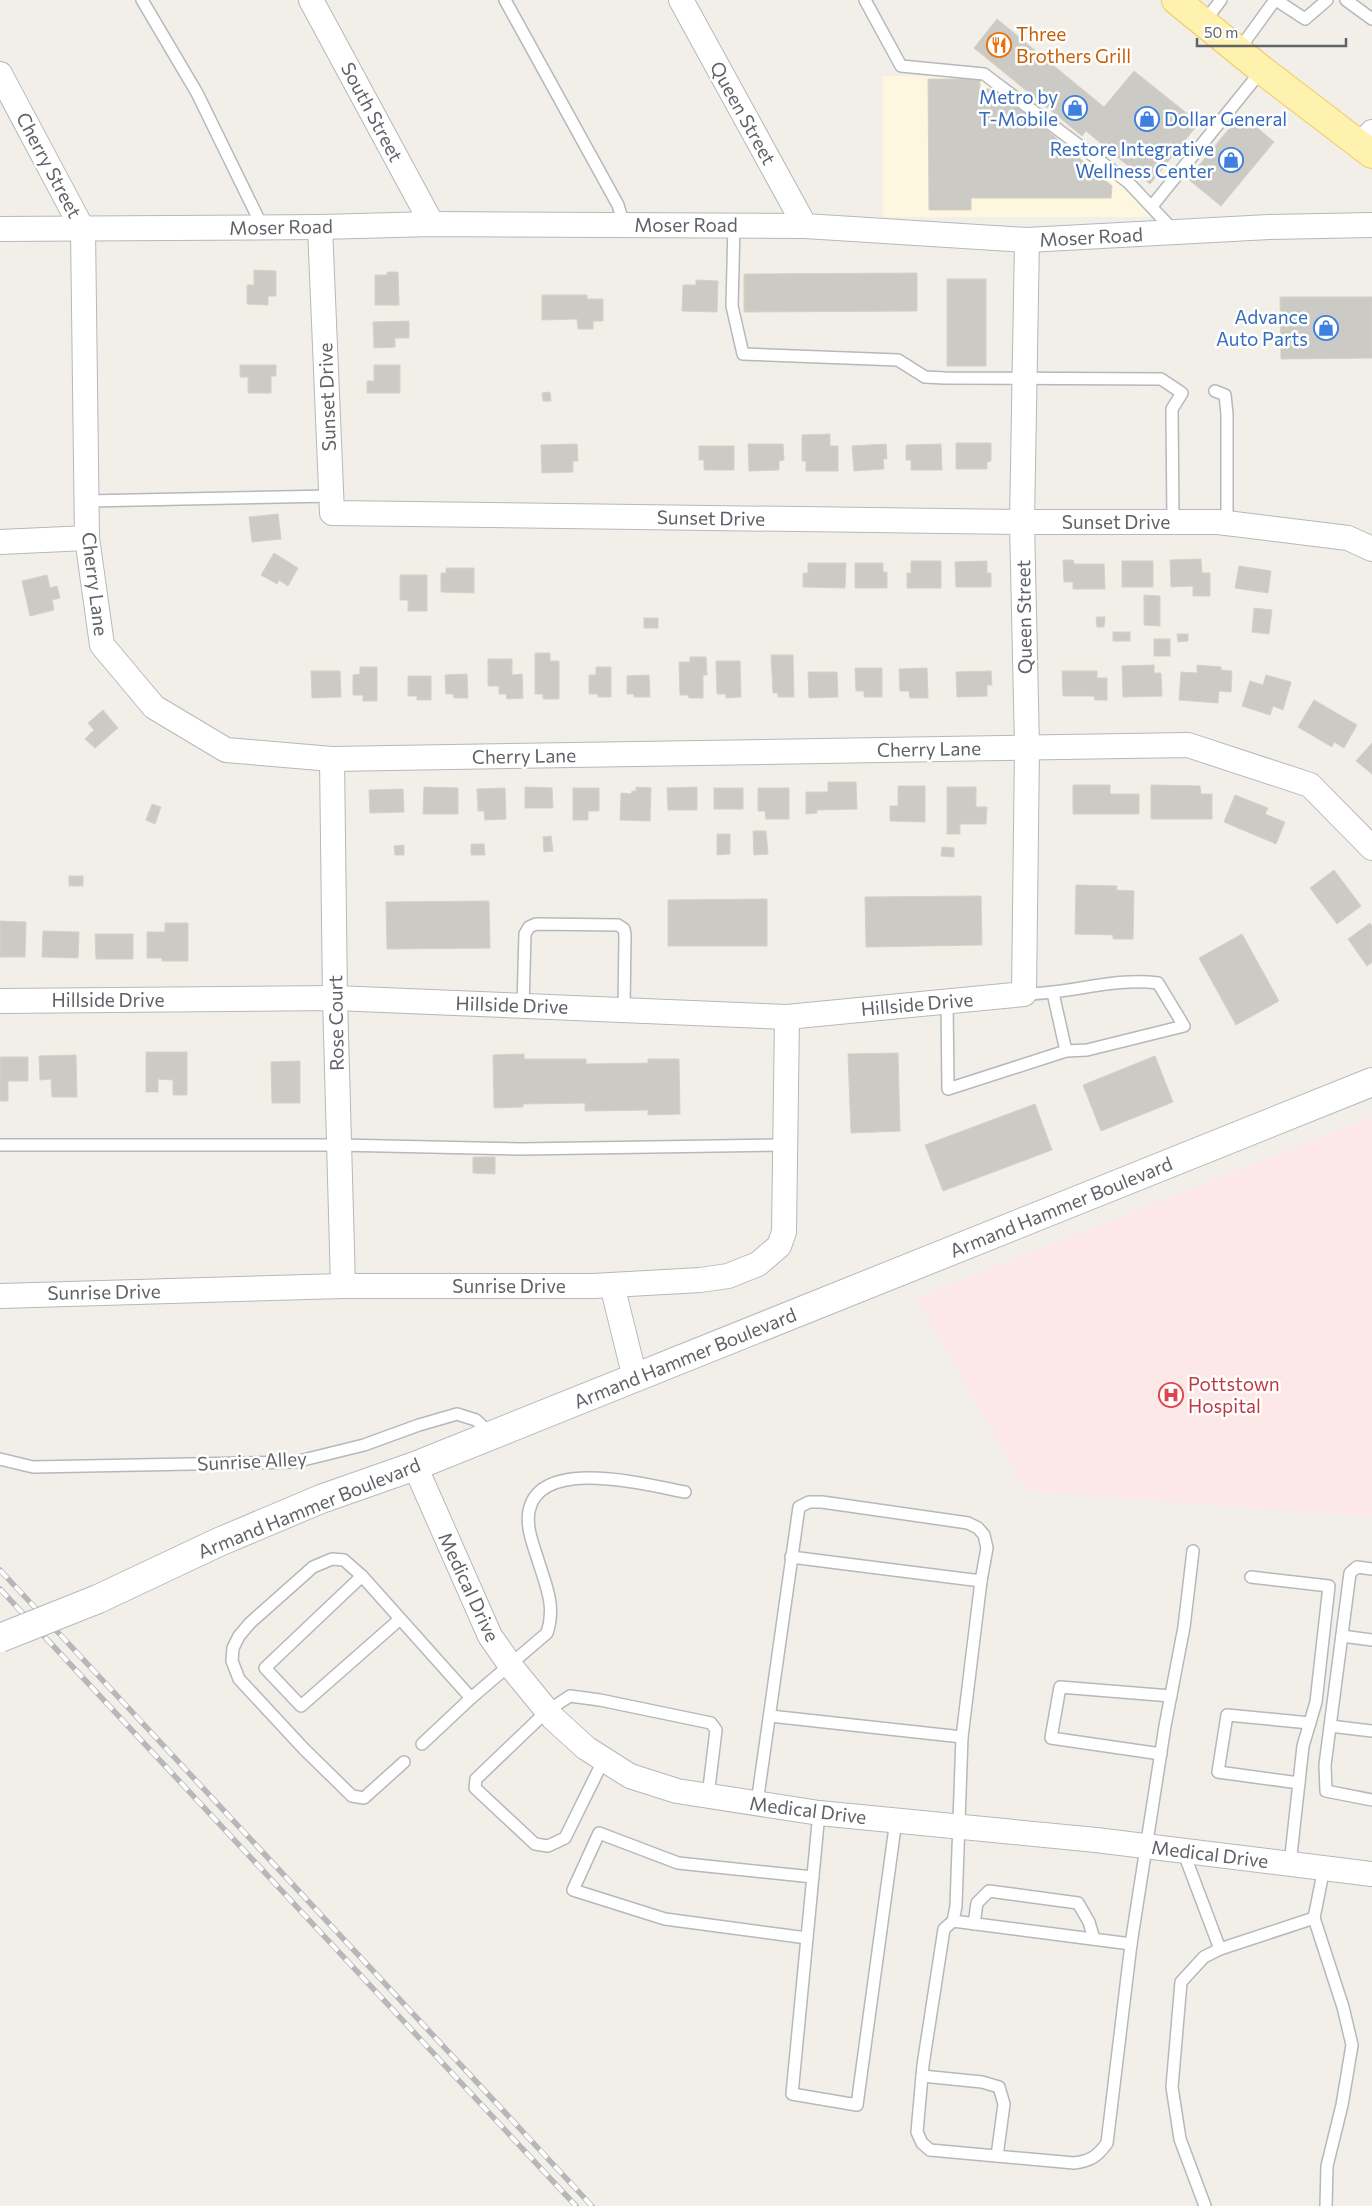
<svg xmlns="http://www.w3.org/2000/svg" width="1372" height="2206" viewBox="0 0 1372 2206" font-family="Commissioner,sans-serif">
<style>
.commercial{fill:#fef7e0}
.medical{fill:#fce8e6}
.building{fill:#cccac5;stroke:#d6d1c6}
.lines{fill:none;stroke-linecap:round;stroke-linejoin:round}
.lane-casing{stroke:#b5b8bc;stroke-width:14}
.street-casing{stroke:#b5b8bc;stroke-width:26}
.secondary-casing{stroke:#b6babf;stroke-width:30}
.primary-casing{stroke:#f2c960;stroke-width:30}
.lane{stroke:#fff;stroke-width:11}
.street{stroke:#fff;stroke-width:24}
.secondary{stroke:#fff;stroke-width:28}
.primary{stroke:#fff2af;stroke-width:28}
.rail-casing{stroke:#b6b7b8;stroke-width:5.5}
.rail{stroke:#fff;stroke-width:4;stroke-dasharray:11;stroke-linecap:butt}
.secondary-bridge-casing{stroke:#b6babf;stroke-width:30;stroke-linecap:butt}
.secondary-bridge{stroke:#fff;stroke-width:28}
.labels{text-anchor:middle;stroke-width:5;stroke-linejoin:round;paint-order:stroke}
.food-label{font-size:19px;fill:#c56008;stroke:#fff;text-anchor:start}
.shop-label{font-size:19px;fill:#366cbe;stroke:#fff;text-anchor:end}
.street-label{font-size:19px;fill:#5f6368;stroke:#fff}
.health-label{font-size:19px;fill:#be3a42;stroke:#fff;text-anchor:start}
</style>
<rect width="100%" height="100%" fill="#f1efe8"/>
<path class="commercial" d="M 883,76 L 985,77 L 1114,180 L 1155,217 L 883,217 Z"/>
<path class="medical" d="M 1372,1117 L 1372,1517 L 1026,1491 L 916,1298 Z"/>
<g class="building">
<path d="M 997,19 L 1104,107 L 1134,71 L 1199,123 L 1150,184 L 1086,131 L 1082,136 L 974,48 Z"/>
<path d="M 928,79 L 980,79 L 980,89 L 999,89 L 1112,186 L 1111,198 L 971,198 L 971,210 L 929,210 Z"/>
<path d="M 1241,114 L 1274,142 L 1221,206 L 1188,179 Z"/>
<path d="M 254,270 L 276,271 L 276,296 L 268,296 L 268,305 L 247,304 L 247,285 L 254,285 Z"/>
<path d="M 387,272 L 398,272 L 399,305 L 375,305 L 375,275 L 387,275 Z"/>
<path d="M 917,273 L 917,311 L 744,312 L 744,274 Z"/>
<rect x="947" y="279" width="39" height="87"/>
<path d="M 696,280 L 718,281 L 717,312 L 682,311 L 683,285 L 696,285 Z"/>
<path d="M 542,295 L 587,295 L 587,299 L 603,299 L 603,321 L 593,321 L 593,329 L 578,329 L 577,319 L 542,320 Z"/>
<path d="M 1280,297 L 1372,297 L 1372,358 L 1281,359 Z"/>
<path d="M 409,321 L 409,338 L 395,338 L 395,347 L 374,348 L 373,322 Z"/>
<path d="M 240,365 L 276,365 L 276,376 L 271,376 L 271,393 L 248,393 L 248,377 L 240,377 Z"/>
<path d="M 374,365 L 400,365 L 400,393 L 367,393 L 367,381 L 374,381 Z"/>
<path d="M 550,392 L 551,401 L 543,401 L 542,393 Z"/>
<path d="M 830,434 L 830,446 L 838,446 L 838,471 L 806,471 L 806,461 L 802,461 L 802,435 Z"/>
<path d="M 956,443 L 991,443 L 991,461 L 987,462 L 987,469 L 956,469 Z"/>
<path d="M 577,444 L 578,461 L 573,461 L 573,472 L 542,473 L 541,445 Z"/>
<path d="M 748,444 L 783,444 L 784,460 L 779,461 L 779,470 L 749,471 Z"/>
<path d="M 886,444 L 887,459 L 883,459 L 884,469 L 854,471 L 852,446 Z"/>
<path d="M 941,444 L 942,470 L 911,470 L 911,460 L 906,460 L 906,445 Z"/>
<path d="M 699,446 L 734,446 L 734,470 L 704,470 L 704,460 L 699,460 Z"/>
<path d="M 278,514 L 281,539 L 252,542 L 249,517 Z"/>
<path d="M 274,553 L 298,568 L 288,586 L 279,580 L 277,584 L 261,575 Z"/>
<path d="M 1201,559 L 1202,573 L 1210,573 L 1210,596 L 1193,596 L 1193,586 L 1171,587 L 1170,560 Z"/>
<path d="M 1063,560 L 1073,560 L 1074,564 L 1104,564 L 1105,589 L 1073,589 L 1073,582 L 1064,582 Z"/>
<path d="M 911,561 L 941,561 L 941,588 L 907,588 L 907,573 L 911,573 Z"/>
<path d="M 987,561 L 987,573 L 991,573 L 991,587 L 956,587 L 955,562 Z"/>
<rect x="1122" y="561" width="31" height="26"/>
<path d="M 808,563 L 846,563 L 845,588 L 803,587 L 803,573 L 808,573 Z"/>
<path d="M 855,563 L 883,563 L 883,572 L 887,572 L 887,588 L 855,588 Z"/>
<path d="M 1239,566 L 1271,571 L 1268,593 L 1235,588 Z"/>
<path d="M 446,568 L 474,568 L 474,593 L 441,592 L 441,573 L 446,573 Z"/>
<path d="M 47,575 L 50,588 L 57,586 L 60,598 L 52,600 L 54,610 L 30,616 L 22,581 Z"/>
<path d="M 400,575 L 427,575 L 427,611 L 408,611 L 408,600 L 400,600 Z"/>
<path d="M 1144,595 L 1160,596 L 1160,626 L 1144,625 Z"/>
<path d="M 1254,608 L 1272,610 L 1269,634 L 1252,632 Z"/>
<path d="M 1096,617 L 1105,617 L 1104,627 L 1097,627 Z"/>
<rect x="644" y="618" width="14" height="10"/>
<rect x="1113" y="632" width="17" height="9"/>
<path d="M 1177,634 L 1188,634 L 1188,641 L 1178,642 Z"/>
<rect x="1154" y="639" width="16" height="17"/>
<path d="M 535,653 L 550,653 L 550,661 L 559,661 L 559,699 L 543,699 L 543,694 L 535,694 Z"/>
<path d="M 771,655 L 793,655 L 794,697 L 778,697 L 778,693 L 773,693 Z"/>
<path d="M 690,657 L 706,657 L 707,675 L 703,675 L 703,698 L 689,698 L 688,695 L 680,695 L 679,662 L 690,662 Z"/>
<path d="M 488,659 L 512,659 L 512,675 L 522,674 L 523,698 L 507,699 L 506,694 L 499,694 L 499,686 L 488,686 Z"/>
<path d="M 716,661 L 740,661 L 741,697 L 726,698 L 726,694 L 717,694 Z"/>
<path d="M 1154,665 L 1154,673 L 1161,673 L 1162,696 L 1123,697 L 1122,666 Z"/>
<path d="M 1197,665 L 1221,667 L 1221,670 L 1232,671 L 1231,692 L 1219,691 L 1218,703 L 1179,700 L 1181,672 L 1197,673 Z"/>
<path d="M 360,667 L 377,667 L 377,701 L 363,701 L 363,695 L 353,695 L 353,675 L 360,674 Z"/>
<path d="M 596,667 L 611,667 L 611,697 L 598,697 L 598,694 L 589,694 L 589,675 L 596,675 Z"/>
<path d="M 855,668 L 882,668 L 882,697 L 864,697 L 864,691 L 856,691 Z"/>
<path d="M 927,668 L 928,698 L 910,698 L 909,691 L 900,691 L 899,669 Z"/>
<path d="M 311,671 L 340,671 L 341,697 L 312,698 Z"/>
<path d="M 991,671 L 992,685 L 987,685 L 987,696 L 957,697 L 956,672 Z"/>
<path d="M 1062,671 L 1097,671 L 1097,678 L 1107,678 L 1107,700 L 1095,700 L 1094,696 L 1063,696 Z"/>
<path d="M 808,672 L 837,672 L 838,697 L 809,698 Z"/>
<path d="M 467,674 L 468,698 L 454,698 L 453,694 L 446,694 L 445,675 Z"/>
<path d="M 649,675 L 650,697 L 634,697 L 634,694 L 627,694 L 627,676 Z"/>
<path d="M 1266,675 L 1291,682 L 1283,710 L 1273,706 L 1270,715 L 1242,706 L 1250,681 L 1263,685 Z"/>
<path d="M 408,676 L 431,676 L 431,700 L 417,700 L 417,696 L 408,696 Z"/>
<path d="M 1314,700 L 1357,725 L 1344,748 L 1334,742 L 1332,747 L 1298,727 Z"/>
<path d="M 103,710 L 118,728 L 95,748 L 85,739 L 94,730 L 88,723 Z"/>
<path d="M 1372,743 L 1372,774 L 1356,761 Z"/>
<path d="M 828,782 L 856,782 L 857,809 L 817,810 L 817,813 L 806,814 L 806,792 L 828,792 Z"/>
<path d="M 1073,785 L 1110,785 L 1110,794 L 1139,794 L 1139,814 L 1073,814 Z"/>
<path d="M 1151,785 L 1200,786 L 1201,794 L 1212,794 L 1212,819 L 1151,819 Z"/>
<path d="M 898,786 L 925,786 L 925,822 L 890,821 L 890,806 L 898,806 Z"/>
<path d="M 424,787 L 458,788 L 458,814 L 423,814 Z"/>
<path d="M 525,787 L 552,788 L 553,808 L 525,808 Z"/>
<path d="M 636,787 L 651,788 L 650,821 L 620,820 L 621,793 L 631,794 L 632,791 L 636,791 Z"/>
<path d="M 697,787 L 697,810 L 668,810 L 667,788 Z"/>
<path d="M 947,787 L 976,787 L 976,807 L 987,807 L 986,824 L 960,824 L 960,834 L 947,834 Z"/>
<path d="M 505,788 L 506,819 L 485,820 L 484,811 L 478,811 L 477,789 Z"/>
<path d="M 573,788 L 599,788 L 599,811 L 588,811 L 588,820 L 573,820 Z"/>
<rect x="714" y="788" width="29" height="21"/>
<path d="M 758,788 L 789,788 L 789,819 L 766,819 L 765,811 L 758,811 Z"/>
<path d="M 403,789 L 404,812 L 370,813 L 369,790 Z"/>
<path d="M 1235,795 L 1268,808 L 1265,814 L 1285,822 L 1276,844 L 1224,822 Z"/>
<path d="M 152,804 L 161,807 L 155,824 L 146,820 Z"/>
<path d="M 753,831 L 766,831 L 768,854 L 754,855 Z"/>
<path d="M 717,834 L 730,834 L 730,854 L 717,855 Z"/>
<path d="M 551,836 L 553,851 L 544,852 L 543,837 Z"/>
<path d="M 471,844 L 484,844 L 485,855 L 471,855 Z"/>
<path d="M 404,845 L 404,855 L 395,855 L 394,846 Z"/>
<path d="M 942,847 L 954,848 L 954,857 L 941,856 Z"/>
<path d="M 1334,870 L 1361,906 L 1337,924 L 1310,888 Z"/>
<rect x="69" y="876" width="14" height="10"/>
<path d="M 1076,885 L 1117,886 L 1116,890 L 1134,891 L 1133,939 L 1113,939 L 1113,935 L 1075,934 Z"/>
<path d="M 981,896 L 982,945 L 866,947 L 865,897 Z"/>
<path d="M 767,899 L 767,946 L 668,946 L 668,900 Z"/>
<path d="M 489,901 L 490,948 L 387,949 L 386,902 Z"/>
<path d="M 0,921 L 26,922 L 25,957 L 0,957 Z"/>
<path d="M 165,923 L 188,923 L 188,961 L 162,961 L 162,958 L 147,958 L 147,932 L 165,932 Z"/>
<path d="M 1370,923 L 1372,926 L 1372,962 L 1367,966 L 1348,939 Z"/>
<path d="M 43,931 L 79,932 L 78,958 L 42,957 Z"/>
<path d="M 95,934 L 133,934 L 133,959 L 96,959 Z"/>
<path d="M 1242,934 L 1279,1001 L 1236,1025 L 1199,958 Z"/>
<path d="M 146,1052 L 187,1052 L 187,1095 L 173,1095 L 173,1080 L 158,1079 L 158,1092 L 146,1092 Z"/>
<path d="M 898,1053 L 900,1131 L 851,1133 L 848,1054 Z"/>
<path d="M 524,1054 L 524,1059 L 586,1059 L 586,1064 L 648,1063 L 648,1059 L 679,1059 L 680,1114 L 648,1115 L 648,1110 L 585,1111 L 585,1103 L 523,1104 L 523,1107 L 494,1108 L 493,1055 Z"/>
<path d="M 76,1055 L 77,1097 L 52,1097 L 51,1079 L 40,1080 L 39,1056 Z"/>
<path d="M 1155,1056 L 1173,1102 L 1101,1131 L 1083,1085 Z"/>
<path d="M 0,1057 L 28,1057 L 28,1081 L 8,1081 L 8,1101 L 0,1101 Z"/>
<path d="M 300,1061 L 300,1103 L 272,1103 L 271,1062 Z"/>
<path d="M 1035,1104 L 1052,1150 L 943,1191 L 925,1145 Z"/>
<path d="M 473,1157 L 495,1157 L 495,1174 L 473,1173 Z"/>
</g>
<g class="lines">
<defs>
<g id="lane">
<path d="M 142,0 L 197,93 L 263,228"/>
<path d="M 505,0 L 618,205 L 624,225"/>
<path d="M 865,0 L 901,66 L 984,74 L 1128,182 L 1174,231"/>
<path d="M 1276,0 L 1305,19 L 1327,0"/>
<path d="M 1346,0 L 1372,19"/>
<path d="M 1204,22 L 1221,0"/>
<path d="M 1238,51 L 1275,0"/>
<path d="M 1152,206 L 1262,70"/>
<path d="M 734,225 L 732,306 L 743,354 L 898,360 L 925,377 L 945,378 L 1161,379 L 1182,393 L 1172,409 L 1173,522"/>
<path d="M 1215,391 L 1225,395 L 1227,414 L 1227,523"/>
<path d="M 87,501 L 331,496"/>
<path d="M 1053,993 L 1066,1051"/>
<path d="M 947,1001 L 948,1089 L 1066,1051 L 1087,1050 L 1184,1026 L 1158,983 C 1114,977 1069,994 1024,994"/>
<path d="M 523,1006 L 525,934 L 529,927 L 536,924 L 618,925 L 624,929 L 625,935 L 624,1010"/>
<path d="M 0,1145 L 339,1145 L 521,1149 L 785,1145"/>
<path d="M 0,1459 L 33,1467 L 295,1462 L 364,1445 L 419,1425 L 457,1414 L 476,1420 L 491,1434"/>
<path d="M 791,1557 L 981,1581"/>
<path d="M 1372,1569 L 1357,1567 L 1350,1573 L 1325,1765 L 1326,1791 L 1372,1800"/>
<path d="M 362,1576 L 344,1560 L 332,1559 L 313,1567 L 250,1623 L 239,1636 L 233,1648 L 232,1661 L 239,1679 L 304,1749 L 352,1796 L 364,1798 L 404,1762"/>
<path d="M 1251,1577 L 1329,1586 L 1316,1702 L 1303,1746 L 1290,1864"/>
<path d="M 400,1619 L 301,1706 L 265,1668 L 362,1576 L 471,1698 L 547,1633 C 556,1606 546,1586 538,1560 C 533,1544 526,1528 529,1511 C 540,1456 648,1485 685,1492"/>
<path d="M 1342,1636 L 1372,1640"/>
<path d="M 770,1716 L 962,1737"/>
<path d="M 1330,1726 L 1372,1731"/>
<path d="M 422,1744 L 471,1698"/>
<path d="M 1161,1754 L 1051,1738 L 1060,1687 L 1171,1696"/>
<path d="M 604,1759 L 565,1838 L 548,1846 L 535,1844 L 475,1788 L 476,1779 L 547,1711 L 570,1696 L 600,1700 L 711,1723 L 716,1730 L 708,1796"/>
<path d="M 1299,1783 L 1218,1772 L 1227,1715 L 1310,1723"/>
<path d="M 757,1803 L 799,1507 L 809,1502 L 822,1502 L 968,1523 L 978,1528 L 984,1535 L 987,1548 L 981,1581 L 962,1737 L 956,1906 L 953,1921 L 944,1929 L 923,2065 L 917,2132 L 922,2143 L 930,2150 L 1074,2163 C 1090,2161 1097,2157 1107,2143 L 1131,1944 L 1165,1726 L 1184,1627 L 1193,1551"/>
<path d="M 819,1813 L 792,2094 L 857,2105 L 896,1820"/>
<path d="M 1183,1851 L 1220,1949"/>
<path d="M 1324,1868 L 1314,1918 L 1343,2007 L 1352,2045 L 1342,2105 L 1327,2166 L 1326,2206"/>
<path d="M 953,1921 L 1131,1944"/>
<path d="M 974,1924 L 977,1903 L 989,1891 L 1078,1903 L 1089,1922 L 1094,1939"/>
<path d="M 807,1938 L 665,1919 L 573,1890 L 599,1833 L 678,1863 L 813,1877"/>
<path d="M 922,2076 L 982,2082 L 999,2087 L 1004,2104 L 997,2156"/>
<path d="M 1205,2206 L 1180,2139 L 1172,2087 L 1181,1982 L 1204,1957 L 1220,1949 L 1314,1918"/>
</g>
<g id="street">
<path d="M 311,0 L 432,224"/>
<path d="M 681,0 L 805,226"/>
<path d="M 0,74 L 83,230 L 87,538 L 102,645 L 154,707 L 226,750 L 332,759 L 1188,745 L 1310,785 L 1372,848"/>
<path d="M 1360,146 L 1372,132"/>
<path d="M 320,227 L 332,513 L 1022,522 L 1218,522 L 1348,538 L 1372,549"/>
<path d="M 0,229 L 320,227 L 432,224 L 805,226 L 1027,240 L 1269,227 L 1372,225"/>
<path d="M 0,542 L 87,538"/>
<path d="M 332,759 L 335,998 L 343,1286"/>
<path d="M 0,1001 L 335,998 L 787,1017 L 1024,994 L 1027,747 L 1022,522 L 1027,240"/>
<path d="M 612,1285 L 635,1378"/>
<path d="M 0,1296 L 343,1286 L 593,1286 L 700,1280 L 728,1276 L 758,1264 L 779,1246 L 784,1232 L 787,1017"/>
<path d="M 415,1466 L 490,1636 L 513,1669 L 553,1718 L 586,1748 L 630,1776 L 677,1791 L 819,1813 L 1096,1840 L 1372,1874"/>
</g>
<path id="secondary" d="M 98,1599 L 219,1542 L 321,1499 L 415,1466 L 1372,1082"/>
<path id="primary" d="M 1176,0 L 1262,70 L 1372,154"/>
</defs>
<use href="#lane" class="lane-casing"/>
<use href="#street" class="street-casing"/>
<use href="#secondary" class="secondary-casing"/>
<use href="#primary" class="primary-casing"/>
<use href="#lane" class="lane"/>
<use href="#street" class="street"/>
<use href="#secondary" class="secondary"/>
<use href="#primary" class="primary"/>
<defs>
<g id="rail">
<path d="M 0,1570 L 592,2206"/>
<path d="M 0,1589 L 576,2206"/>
</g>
</defs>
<use href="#rail" class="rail-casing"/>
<use href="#rail" class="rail"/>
<defs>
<path id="secondary-bridge" d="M 0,1638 L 98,1599"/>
</defs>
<use href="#secondary-bridge" class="secondary-bridge-casing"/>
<use href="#secondary-bridge" class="secondary-bridge"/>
</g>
<defs>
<symbol id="restaurant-ring" viewBox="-11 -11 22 22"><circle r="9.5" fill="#fff" stroke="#e8710a" stroke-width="1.5"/><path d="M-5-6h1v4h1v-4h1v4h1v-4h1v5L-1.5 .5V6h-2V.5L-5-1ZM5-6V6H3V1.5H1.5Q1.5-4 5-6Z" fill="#e8710a"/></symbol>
<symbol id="shop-ring" viewBox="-11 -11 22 22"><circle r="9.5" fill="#fff" stroke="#3f7fe0" stroke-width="1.5"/><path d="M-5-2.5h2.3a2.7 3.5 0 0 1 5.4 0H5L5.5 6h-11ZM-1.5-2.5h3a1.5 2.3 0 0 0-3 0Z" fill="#3f7fe0"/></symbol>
<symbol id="hospital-ring" viewBox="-11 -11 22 22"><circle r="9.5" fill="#fff" stroke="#e0444e" stroke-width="1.5"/><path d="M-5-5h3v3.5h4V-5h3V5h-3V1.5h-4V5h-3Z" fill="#e0444e"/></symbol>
</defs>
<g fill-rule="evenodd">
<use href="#restaurant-ring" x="985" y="31" width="28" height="28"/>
<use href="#shop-ring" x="1061" y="94" width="28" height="28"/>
<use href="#shop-ring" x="1133" y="105" width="28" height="28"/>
<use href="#shop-ring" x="1217" y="146" width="28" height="28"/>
<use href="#shop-ring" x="1312" y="314" width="28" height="28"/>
<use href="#hospital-ring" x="1157" y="1381" width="28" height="28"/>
</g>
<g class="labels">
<g class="food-label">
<text x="1016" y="41">Three<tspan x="1016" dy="22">Brothers Grill</tspan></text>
</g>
<g class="shop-label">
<text x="1058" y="104">Metro by<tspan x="1058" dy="22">T-Mobile</tspan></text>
<text x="1164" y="126" text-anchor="start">Dollar General</text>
<text x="1214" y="156">Restore Integrative<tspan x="1214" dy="22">Wellness Center</tspan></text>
<text x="1308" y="324">Advance<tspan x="1308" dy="22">Auto Parts</tspan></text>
</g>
<g class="street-label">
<text transform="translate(372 112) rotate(62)" y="7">South Street</text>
<text transform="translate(743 113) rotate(61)" y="7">Queen Street</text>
<text transform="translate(49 165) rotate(62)" y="7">Cherry Street</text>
<text x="686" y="232">Moser Road</text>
<text transform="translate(281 227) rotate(-1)" y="7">Moser Road</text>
<text transform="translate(1091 237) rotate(-3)" y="7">Moser Road</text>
<text transform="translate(327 397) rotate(-92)" y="7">Sunset Drive</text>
<text transform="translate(711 518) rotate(1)" y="7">Sunset Drive</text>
<text x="1116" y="529">Sunset Drive</text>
<text transform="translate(95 584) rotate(83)" y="7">Cherry Lane</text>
<text transform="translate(1024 617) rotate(-91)" y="7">Queen Street</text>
<text transform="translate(929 749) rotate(-1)" y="7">Cherry Lane</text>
<text transform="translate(524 756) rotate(-1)" y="7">Cherry Lane</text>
<text x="108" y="1007">Hillside Drive</text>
<text transform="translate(917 1004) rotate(-5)" y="7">Hillside Drive</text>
<text transform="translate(512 1005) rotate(2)" y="7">Hillside Drive</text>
<text transform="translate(336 1023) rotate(-91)" y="7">Rose Court</text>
<text transform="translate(1061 1207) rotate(-22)" y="7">Armand Hammer Boulevard</text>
<text x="509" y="1293">Sunrise Drive</text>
<text transform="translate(104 1292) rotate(-1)" y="7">Sunrise Drive</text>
<text transform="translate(685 1358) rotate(-22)" y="7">Armand Hammer Boulevard</text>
<text transform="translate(252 1461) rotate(-3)" y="7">Sunrise Alley</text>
<text transform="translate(309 1508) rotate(-22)" y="7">Armand Hammer Boulevard</text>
<text transform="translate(469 1587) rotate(65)" y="7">Medical Drive</text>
<text transform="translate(808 1810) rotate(7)" y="7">Medical Drive</text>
<text transform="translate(1210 1854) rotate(7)" y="7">Medical Drive</text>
</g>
<g class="health-label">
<text x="1188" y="1391">Pottstown<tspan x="1188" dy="22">Hospital</tspan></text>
</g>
</g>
<path d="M1197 38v8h149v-8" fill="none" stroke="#5f6368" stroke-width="2.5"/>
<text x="1204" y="38" font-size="15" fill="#5f6368" stroke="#ffffff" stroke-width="4" paint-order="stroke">50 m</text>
</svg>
